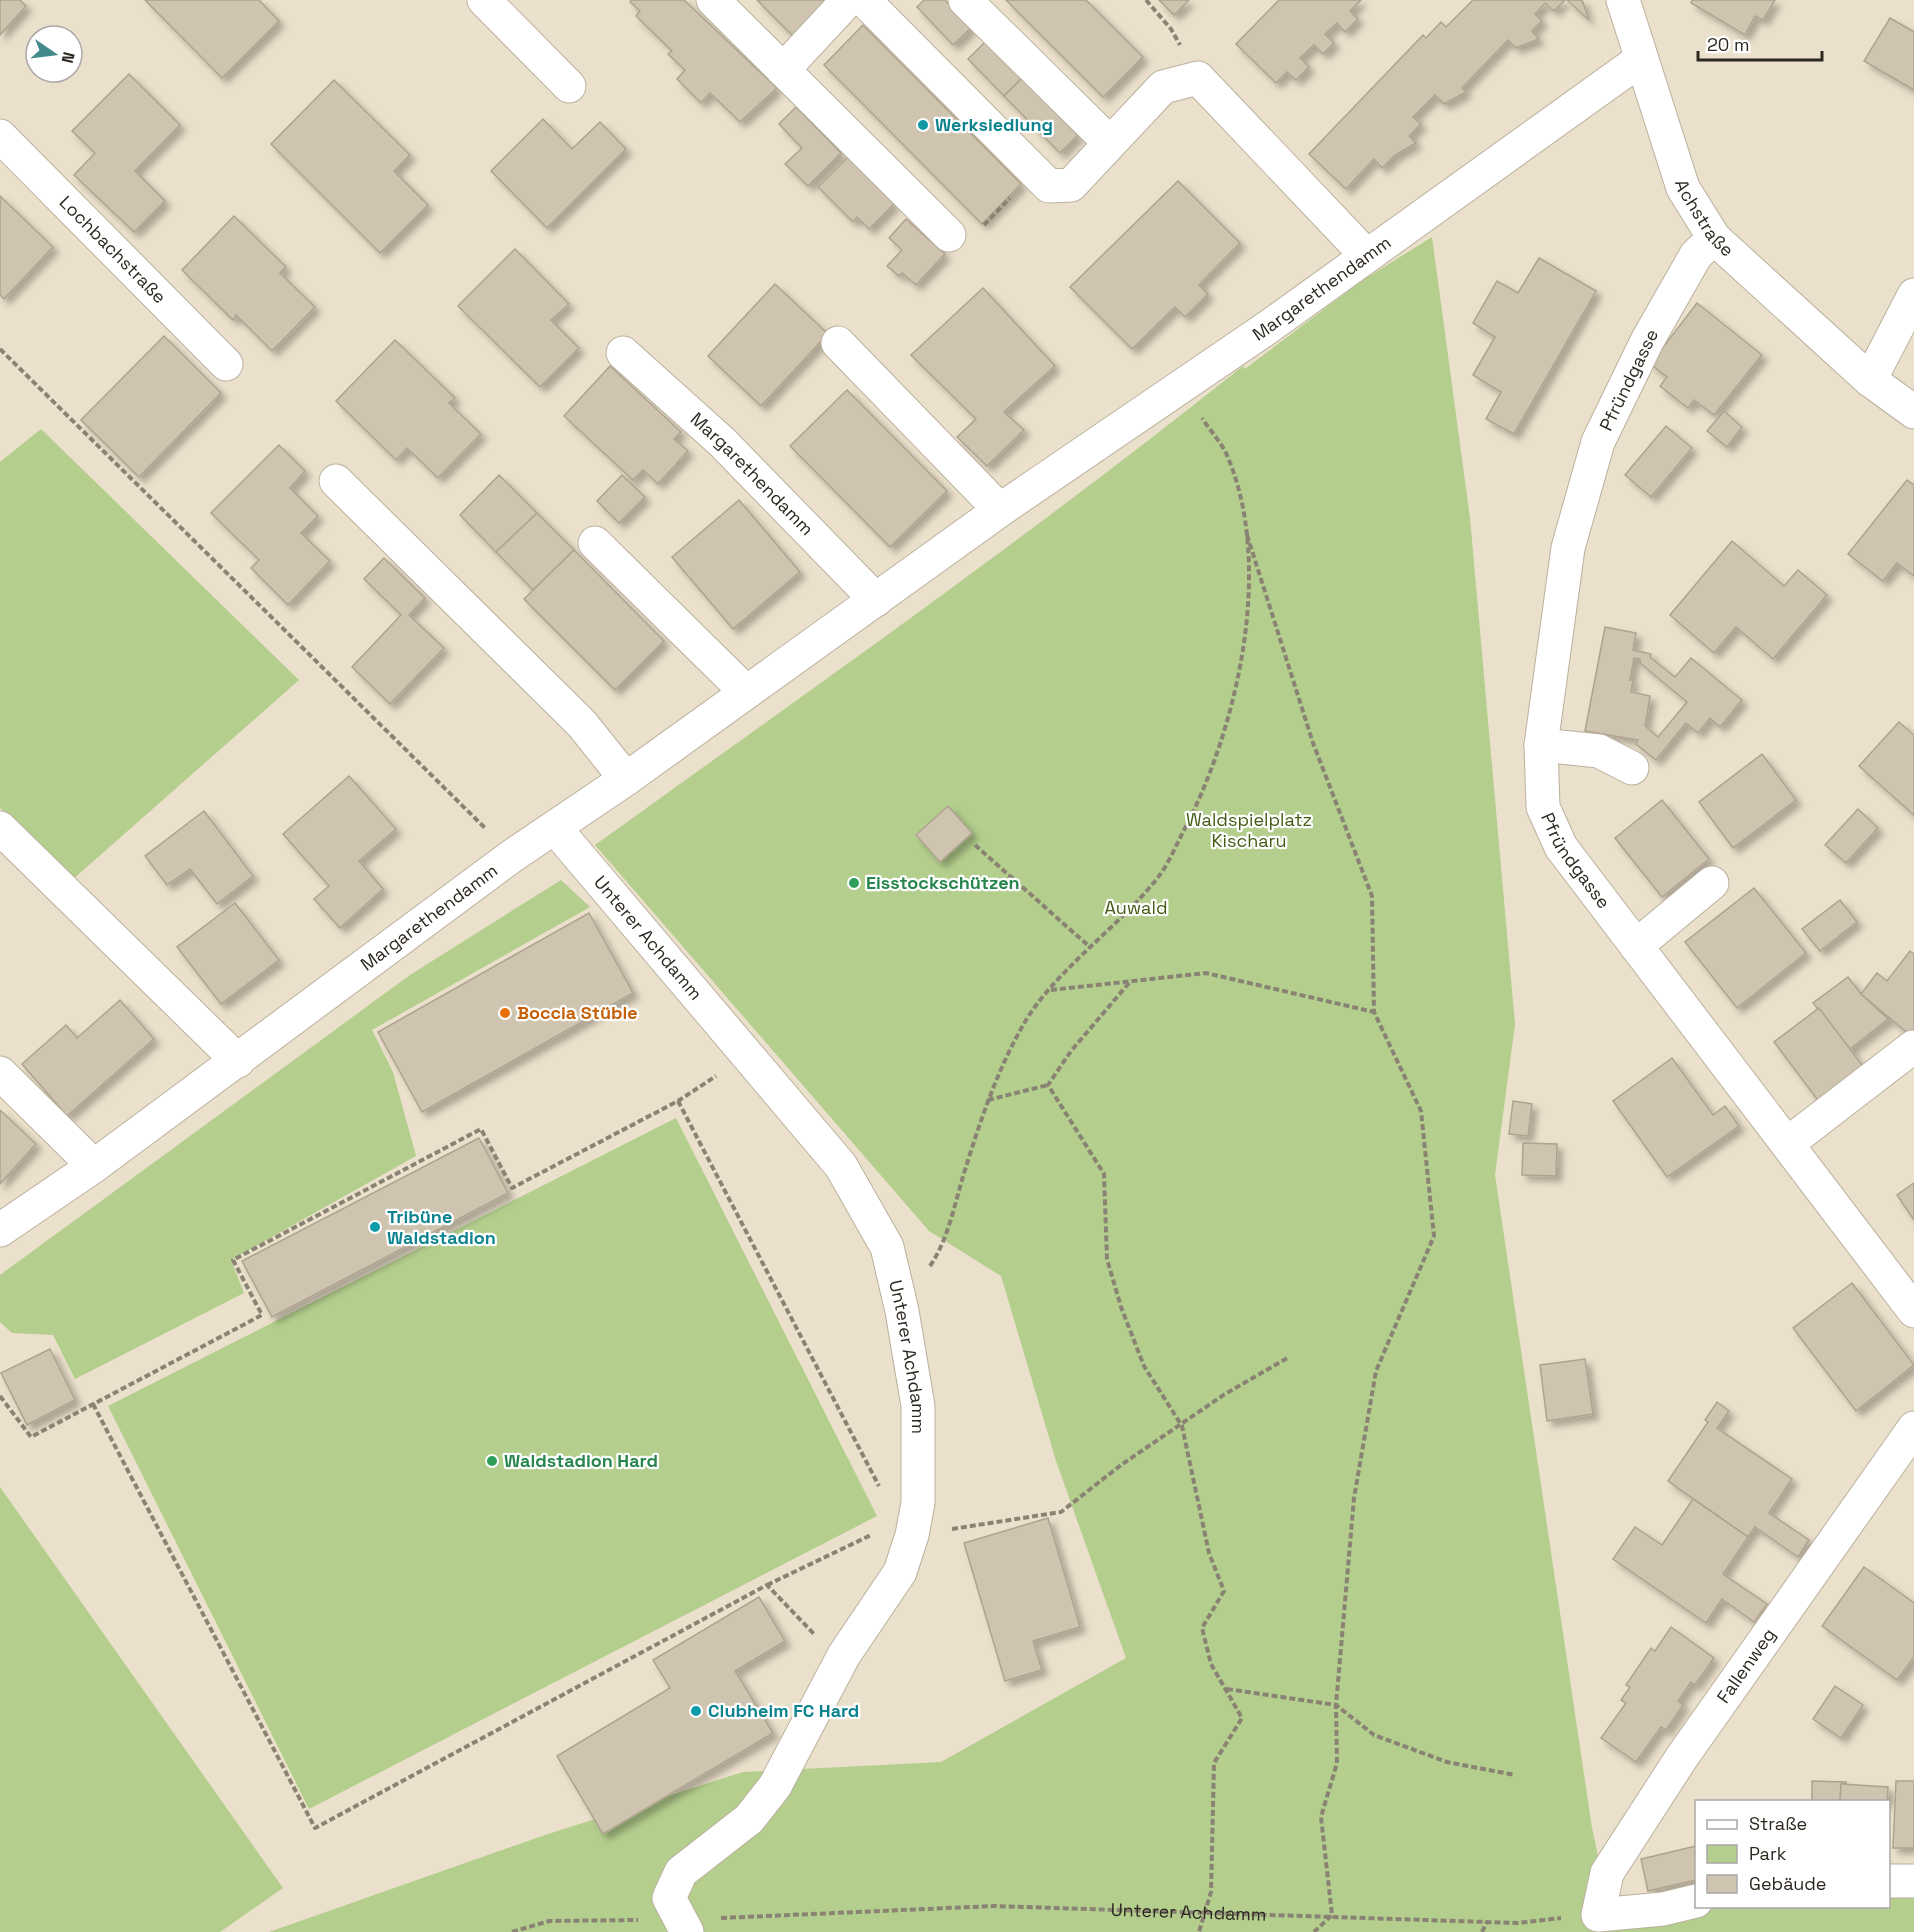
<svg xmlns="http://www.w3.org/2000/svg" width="1914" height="1932" viewBox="0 0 1914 1932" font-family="'Space Grotesk',sans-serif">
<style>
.green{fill:#b3ce8d}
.building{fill:#cfc4b0;stroke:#aea38f;stroke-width:1.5;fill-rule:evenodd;filter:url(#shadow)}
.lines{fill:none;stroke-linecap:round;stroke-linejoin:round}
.minor-casing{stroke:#bbb09d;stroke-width:35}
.path{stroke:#8a8374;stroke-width:4;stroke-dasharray:6 3;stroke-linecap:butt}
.minor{stroke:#fff;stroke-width:33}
.culture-dot{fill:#0f9aa8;stroke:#fff;stroke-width:2}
.leisure-dot{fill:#2e9e5b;stroke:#fff;stroke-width:2}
.food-dot{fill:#e8710a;stroke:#fff;stroke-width:2}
.labels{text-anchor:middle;stroke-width:4.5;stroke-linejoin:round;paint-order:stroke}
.culture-label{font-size:18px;font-weight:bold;fill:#0d838f;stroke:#fff;text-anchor:start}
.street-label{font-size:18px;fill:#2c2820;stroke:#fff}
.park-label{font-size:18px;fill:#435b14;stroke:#fff}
.leisure-label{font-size:18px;font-weight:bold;fill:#27864d;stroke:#fff;text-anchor:start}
.food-label{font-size:18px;font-weight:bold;fill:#c56008;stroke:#fff;text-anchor:start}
</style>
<defs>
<filter id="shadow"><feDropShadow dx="5.5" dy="5.5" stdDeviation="3" flood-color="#0004"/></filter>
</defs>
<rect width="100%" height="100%" fill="#ebe0cb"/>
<g class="green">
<path d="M 1432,237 L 1470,518 L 1515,1024 L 1495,1175 L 1592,1828 L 1614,1930 L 1657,1926 L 1706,1907 L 1888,1906 L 1889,1886 L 1914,1885 L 1914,1932 L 269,1932 L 545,1835 L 743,1772 L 941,1762 L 1126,1658 L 1056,1461 L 1001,1276 L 929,1231 L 595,845 C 813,688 1033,534 1243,366 L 1245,369 L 1360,282 Z"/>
<path d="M 41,429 L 299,680 L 72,880 L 0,808 L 0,462 Z"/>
<path d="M 561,880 L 590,907 L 372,1030 L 393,1072 L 416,1156 L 231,1260 L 244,1293 L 75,1379 L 53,1335 L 12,1333 L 0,1322 L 0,1275 L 410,975 Z"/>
<path d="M 676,1118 L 877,1516 L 309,1809 L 108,1406 Z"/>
<path d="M 0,1487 L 283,1888 L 220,1932 L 0,1932 Z"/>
</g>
<g class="building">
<path d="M 0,0 L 20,0 L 26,6 L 0,35 Z"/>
<path d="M 145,0 L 259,0 L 279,21 L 222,78 Z"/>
<path d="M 631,0 L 684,0 L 777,88 L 740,122 L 710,93 L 701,103 L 677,79 L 685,70 L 668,54 L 672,51 L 636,16 L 640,11 L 630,2 Z"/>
<path d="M 757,0 L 832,0 L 794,37 Z"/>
<path d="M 924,0 L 945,0 L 971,28 L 953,45 L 917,7 Z"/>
<path d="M 1006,0 L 1086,0 L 1143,57 L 1103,97 Z"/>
<path d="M 1159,0 L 1189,0 L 1174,15 Z"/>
<path d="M 1279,0 L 1361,0 L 1350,11 L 1358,19 L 1345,32 L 1337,23 L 1325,34 L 1334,43 L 1323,54 L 1314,45 L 1300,58 L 1309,67 L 1296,80 L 1287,72 L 1276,83 L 1236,44 Z"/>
<path d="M 1473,0 L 1565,0 L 1554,11 L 1545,3 L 1535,14 L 1542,21 L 1532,31 L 1539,39 L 1516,48 L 1508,40 L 1462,88 L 1466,92 L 1444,104 L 1435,95 L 1413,117 L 1421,124 L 1409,136 L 1416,143 L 1395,155 L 1382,168 L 1374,159 L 1346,189 L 1309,154 L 1423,35 L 1426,38 L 1441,22 L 1446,27 Z"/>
<path d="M 1567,0 L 1582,0 L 1589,20 Z"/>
<path d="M 1692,0 L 1775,0 L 1763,20 L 1755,16 L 1745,35 L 1691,3 Z"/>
<path d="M 1890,18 L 1914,32 L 1914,90 L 1864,61 Z"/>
<path d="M 863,25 L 1021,184 L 982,224 L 824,65 Z"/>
<path d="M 986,41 L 1022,78 L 1004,96 L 968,59 Z"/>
<path d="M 129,74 L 180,125 L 135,171 L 165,201 L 134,232 L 74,175 L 95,153 L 72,131 Z"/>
<path d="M 1022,78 L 1078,135 L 1060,153 L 1004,96 Z"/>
<path d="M 334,80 L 410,155 L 394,171 L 428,205 L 380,253 L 271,144 Z"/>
<path d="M 796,107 L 841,153 L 808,186 L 785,164 L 802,148 L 779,124 Z"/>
<path d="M 543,119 L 572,149 L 600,122 L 626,149 L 547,228 L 491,171 Z"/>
<path d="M 848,157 L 894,204 L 869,229 L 857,217 L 853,222 L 818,187 Z"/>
<path d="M 1178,181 L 1240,243 L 1199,285 L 1208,294 L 1185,317 L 1175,307 L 1132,349 L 1070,287 Z"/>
<path d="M 0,196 L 53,247 L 4,299 L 0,295 Z"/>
<path d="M 234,216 L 286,267 L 280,273 L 315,307 L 272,351 L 236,315 L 233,320 L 182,270 Z"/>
<path d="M 906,219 L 945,254 L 916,285 L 902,273 L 899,276 L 887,266 L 902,250 L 889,238 Z"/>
<path d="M 515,249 L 569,304 L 551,320 L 579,348 L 540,387 L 458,306 Z"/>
<path d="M 1539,258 L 1596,291 L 1514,434 L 1486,419 L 1501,392 L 1473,375 L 1495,337 L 1473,323 L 1497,281 L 1518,293 Z"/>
<path d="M 775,284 L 828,334 L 761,406 L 708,356 Z"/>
<path d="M 983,288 L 1055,366 L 1004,412 L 1024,430 L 987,466 L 957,437 L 976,419 L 911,355 Z"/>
<path d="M 1697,303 L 1762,355 L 1714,415 L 1694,400 L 1688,408 L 1660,386 L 1667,377 L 1650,364 Z"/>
<path d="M 164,336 L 221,393 L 139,477 L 81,420 Z"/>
<path d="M 395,340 L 455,398 L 449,403 L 481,434 L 438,478 L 407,448 L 396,460 L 336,401 Z"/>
<path d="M 610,366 L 681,432 L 674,439 L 688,451 L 658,484 L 643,470 L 633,480 L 564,416 Z"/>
<path d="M 847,390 L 947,491 L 890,547 L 790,446 Z"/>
<path d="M 1724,411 L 1742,427 L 1727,447 L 1707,431 Z"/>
<path d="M 1666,426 L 1692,448 L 1651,497 L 1625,475 Z"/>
<path d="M 279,445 L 305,471 L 290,488 L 318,516 L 301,533 L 330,561 L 288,605 L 251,568 L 259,560 L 211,513 Z"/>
<path d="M 499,475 L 537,513 L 496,552 L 460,515 Z"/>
<path d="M 622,475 L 645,497 L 619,523 L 597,501 Z"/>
<path d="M 1907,480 L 1914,485 L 1914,576 L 1897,563 L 1883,581 L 1848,554 Z"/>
<path d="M 739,500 L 800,572 L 733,629 L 672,557 Z"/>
<path d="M 537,513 L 574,550 L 533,590 L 496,552 Z"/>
<path d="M 1732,541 L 1784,586 L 1798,570 L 1827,595 L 1773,659 L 1736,627 L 1714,653 L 1670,615 Z"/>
<path d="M 574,550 L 664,641 L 615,690 L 524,599 Z"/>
<path d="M 384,558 L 425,598 L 409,615 L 444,648 L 390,704 L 352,667 L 401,615 L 364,579 Z"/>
<path d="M 1605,627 L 1636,633 L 1633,650 L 1651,654 L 1650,657 L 1675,677 L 1691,658 L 1742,700 L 1720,727 L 1710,718 L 1698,733 L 1686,723 L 1656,760 L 1636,744 L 1638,740 L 1585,731 ZM 1634,658 L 1640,659 L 1640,663 L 1687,702 L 1658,737 L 1645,726 L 1650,696 L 1631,692 L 1633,680 L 1630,680 Z"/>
<path d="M 1899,722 L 1914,735 L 1914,815 L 1859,766 Z"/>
<path d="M 1762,754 L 1796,800 L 1733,848 L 1699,802 Z"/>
<path d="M 349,776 L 396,829 L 359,861 L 383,889 L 340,928 L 314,899 L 329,886 L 283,834 Z"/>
<path d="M 1662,800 L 1709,859 L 1662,897 L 1615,838 Z"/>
<path d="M 948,806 L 972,833 L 940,862 L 916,835 Z"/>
<path d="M 1858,809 L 1878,828 L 1846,863 L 1825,845 Z"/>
<path d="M 204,811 L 253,876 L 217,904 L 190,869 L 167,885 L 145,856 Z"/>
<path d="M 1754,888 L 1806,953 L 1737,1008 L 1685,942 Z"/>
<path d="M 1840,900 L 1857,922 L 1820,951 L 1802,929 Z"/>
<path d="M 235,903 L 279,960 L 221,1004 L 177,947 Z"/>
<path d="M 589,913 L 633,993 L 422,1112 L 378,1032 Z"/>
<path d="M 1910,951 L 1914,954 L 1914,1032 L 1911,1036 L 1861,994 L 1877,973 L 1887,981 Z"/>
<path d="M 1848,977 L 1861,994 L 1888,1019 L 1850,1049 L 1813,1003 Z"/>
<path d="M 120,1000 L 154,1039 L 67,1116 L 22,1064 L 66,1025 L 77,1038 Z"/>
<path d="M 1819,1008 L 1865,1069 L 1820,1103 L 1774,1042 Z"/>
<path d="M 1672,1058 L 1713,1115 L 1725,1106 L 1739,1126 L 1667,1177 L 1613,1101 Z"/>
<path d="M 1513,1101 L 1532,1104 L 1528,1136 L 1509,1134 Z"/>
<path d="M 0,1110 L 36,1144 L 0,1184 Z"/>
<path d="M 479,1138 L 508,1193 L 272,1317 L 242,1261 Z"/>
<path d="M 1523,1143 L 1557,1144 L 1556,1176 L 1522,1175 Z"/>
<path d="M 1914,1183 L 1914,1220 L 1897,1195 Z"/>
<path d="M 1852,1283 L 1914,1365 L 1856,1411 L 1793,1328 Z"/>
<path d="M 50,1349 L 75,1400 L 27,1425 L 1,1373 Z"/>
<path d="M 1585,1359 L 1593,1414 L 1547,1421 L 1540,1365 Z"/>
<path d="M 1717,1402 L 1729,1411 L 1717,1428 L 1792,1479 L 1769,1513 L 1809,1540 L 1798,1557 L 1755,1527 L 1748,1537 L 1668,1481 L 1708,1422 L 1705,1420 Z"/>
<path d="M 1693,1499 L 1748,1537 L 1723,1574 L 1767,1604 L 1754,1622 L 1722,1599 L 1706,1623 L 1613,1559 L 1635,1527 L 1662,1545 Z"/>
<path d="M 1048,1518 L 1080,1627 L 1033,1641 L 1042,1670 L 1005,1681 L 964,1543 Z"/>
<path d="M 1864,1567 L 1914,1603 L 1914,1657 L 1897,1680 L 1822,1626 Z"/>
<path d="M 759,1597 L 785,1641 L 735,1671 L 773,1733 L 603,1834 L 557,1756 L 670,1688 L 653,1660 Z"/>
<path d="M 1671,1627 L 1714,1658 L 1695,1685 L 1691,1682 L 1678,1701 L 1683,1705 L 1666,1730 L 1661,1727 L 1636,1762 L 1601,1738 L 1626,1703 L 1621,1700 L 1630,1687 L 1626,1685 L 1651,1648 L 1655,1651 Z"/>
<path d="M 1835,1686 L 1863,1705 L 1841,1738 L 1813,1719 Z"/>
<path d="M 1812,1781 L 1846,1782 L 1846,1784 L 1841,1784 L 1840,1802 L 1812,1802 Z"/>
<path d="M 1896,1781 L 1914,1781 L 1914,1848 L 1893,1848 Z"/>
<path d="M 1841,1784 L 1888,1787 L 1887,1802 L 1840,1802 Z"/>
<path d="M 1696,1846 L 1696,1880 L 1648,1891 L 1641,1859 Z"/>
</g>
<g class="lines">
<defs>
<g id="minor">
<path d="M 484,0 L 569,86"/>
<path d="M 713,0 L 949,235"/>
<path d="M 864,0 L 1049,186 L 1071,185 L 1163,87 L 1198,78 L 1367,256"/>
<path d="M 965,0 L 1110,143"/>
<path id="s2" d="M 1623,0 L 1683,188 L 1714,238 L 1870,380 L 1914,412"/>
<path d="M 783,70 L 848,0"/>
<path id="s3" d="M 0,136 L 226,364"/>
<path id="s4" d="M 1714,238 L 1696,255 L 1647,341 L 1598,442 L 1568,548 L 1541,745 L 1543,807 L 1561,847 L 1914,1311"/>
<path d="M 838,343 L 1000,510"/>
<path id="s5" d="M 623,353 L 722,442 L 876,600"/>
<path d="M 1870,380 L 1914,295"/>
<path d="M 336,481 L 582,724 L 626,779"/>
<path d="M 595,543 L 745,691"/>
<path d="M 1541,745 L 1599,751 L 1632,768"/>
<path d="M 0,828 L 238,1061"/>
<path id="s6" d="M 555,828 L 841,1166 L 887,1247 L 902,1311 L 918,1406 L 918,1503 L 912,1535 L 900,1572 L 844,1655 L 775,1786 L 749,1819 L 681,1872 L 669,1898 L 687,1932"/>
<path d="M 1636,946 L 1712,883"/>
<path d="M 0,1073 L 94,1166"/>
<path d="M 1787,1144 L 1913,1047"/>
<path id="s7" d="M 0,1230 L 94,1166 L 512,856 L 626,779 L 1000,510 L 1264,330 L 1640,60"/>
<path d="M 1888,1881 L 1914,1881"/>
<path id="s8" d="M 1696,1901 L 1663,1909 L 1598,1915 L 1607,1873 L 1682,1757 L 1914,1428"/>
</g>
</defs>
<use href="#minor" class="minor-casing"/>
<g class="path">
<path d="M 1146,0 L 1171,29 L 1180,45"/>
<path d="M 984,225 L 1010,198"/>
<path d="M 0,349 L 486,829"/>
<path d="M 1247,535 L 1313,743 L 1372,896 L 1374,1012 L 1421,1111 L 1434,1236 L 1376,1371 L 1354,1498 L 1336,1705 L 1337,1763 L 1321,1817 L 1332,1915 L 1314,1932"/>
<path d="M 975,845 L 1091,948"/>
<path d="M 1129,983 L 1071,1051 L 1048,1085 L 1104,1174 L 1107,1259 L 1121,1307 L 1144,1366 L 1182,1426 L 1209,1553 L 1224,1591 L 1202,1628 L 1211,1664 L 1242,1718 L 1214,1763 L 1211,1892 L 1199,1932"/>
<path d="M 1051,990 L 1206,973 L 1374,1012"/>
<path d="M 988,1100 L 1048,1085"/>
<path d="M 678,1101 L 879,1486"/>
<path d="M 930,1266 C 948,1240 955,1203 964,1173 C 980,1122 996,1073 1022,1027 C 1053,971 1119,928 1159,876 C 1168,864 1175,848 1182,834 C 1237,731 1276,565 1226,453 C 1220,441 1209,429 1202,418"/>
<path d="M 0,1396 L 31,1437 L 262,1315 L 233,1260 L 481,1129 L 512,1188 L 678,1101 L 716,1076"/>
<path d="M 93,1404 L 315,1828 L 767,1585 L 814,1634"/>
<path d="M 952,1529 L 1061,1512 L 1121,1465 L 1225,1394 L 1289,1357"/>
<path d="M 767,1585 L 871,1535"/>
<path d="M 1227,1689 L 1336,1705 L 1374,1735 L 1447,1762 L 1515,1775"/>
<path id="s1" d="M 721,1918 L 994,1906 L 1518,1923 L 1561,1918"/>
<path d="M 512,1932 L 549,1921 L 638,1920"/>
<path d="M 1482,1932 L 1487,1922"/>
</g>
<use href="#minor" class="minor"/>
</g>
<g class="culture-dot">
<circle cx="923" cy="125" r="6"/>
<circle cx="375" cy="1227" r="6"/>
<circle cx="696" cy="1711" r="6"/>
</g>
<g class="leisure-dot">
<circle cx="854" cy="883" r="6"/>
<circle cx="492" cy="1461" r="6"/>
</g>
<circle class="food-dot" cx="505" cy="1013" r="6"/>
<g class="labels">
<g class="culture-label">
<text x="935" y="131">Werksiedlung</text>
<text x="387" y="1223">Tribüne<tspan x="387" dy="21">Waldstadion</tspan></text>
<text x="708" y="1717">Clubheim FC Hard</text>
</g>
<g class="street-label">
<text dy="6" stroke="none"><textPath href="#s2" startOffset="234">Achstraße</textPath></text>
<text dy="6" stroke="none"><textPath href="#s3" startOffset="160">Lochbachstraße</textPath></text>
<text dy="6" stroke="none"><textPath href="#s7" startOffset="1623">Margarethendamm</textPath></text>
<text transform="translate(1629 380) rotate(-64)" y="6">Pfründgasse</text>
<text dy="6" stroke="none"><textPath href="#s5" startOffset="177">Margarethendamm</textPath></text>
<text dy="6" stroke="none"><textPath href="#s4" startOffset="670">Pfründgasse</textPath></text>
<text dy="6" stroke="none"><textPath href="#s7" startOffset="531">Margarethendamm</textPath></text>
<text dy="6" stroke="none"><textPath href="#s6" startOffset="144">Unterer Achdamm</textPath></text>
<text dy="6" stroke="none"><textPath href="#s6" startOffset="648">Unterer Achdamm</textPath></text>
<text dy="6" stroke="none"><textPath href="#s8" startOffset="392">Fallenweg</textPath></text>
<text dy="6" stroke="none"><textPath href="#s1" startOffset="468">Unterer Achdamm</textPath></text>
</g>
<g class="park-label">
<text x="1249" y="826">Waldspielplatz<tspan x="1249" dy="21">Kischaru</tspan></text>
<text x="1136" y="914">Auwald</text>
</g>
<g class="leisure-label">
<text x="866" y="889">Eisstockschützen</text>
<text x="504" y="1467">Waldstadion Hard</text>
</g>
<g class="food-label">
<text x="517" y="1019">Boccia Stüble</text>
</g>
</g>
<rect x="1695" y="1800" width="195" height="108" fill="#ffffff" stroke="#aba9a6" stroke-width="1.5"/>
<rect x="1707" y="1820" width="30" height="9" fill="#ffffff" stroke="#aba9a6" stroke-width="1.5"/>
<text x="1749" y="1830" font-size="18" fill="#2c2820">Straße</text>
<rect x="1707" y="1845" width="30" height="18" fill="#b3ce8d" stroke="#aba9a6" stroke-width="1.5"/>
<text x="1749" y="1860" font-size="18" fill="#2c2820">Park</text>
<rect x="1707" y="1875" width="30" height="18" fill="#cfc4b0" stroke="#aba9a6" stroke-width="1.5"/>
<text x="1749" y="1890" font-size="18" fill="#2c2820">Gebäude</text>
<g transform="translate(54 54) rotate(104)"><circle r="28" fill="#ffffff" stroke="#aba9a6" stroke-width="1.5"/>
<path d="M0-4.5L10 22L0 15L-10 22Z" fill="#438b8b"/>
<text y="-9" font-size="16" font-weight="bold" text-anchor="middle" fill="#2c2820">N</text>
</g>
<path d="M1698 51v9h124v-9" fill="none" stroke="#2c2820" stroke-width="3"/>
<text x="1707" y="51" font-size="18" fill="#2c2820" stroke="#ffffff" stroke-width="4.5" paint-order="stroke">20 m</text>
</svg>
